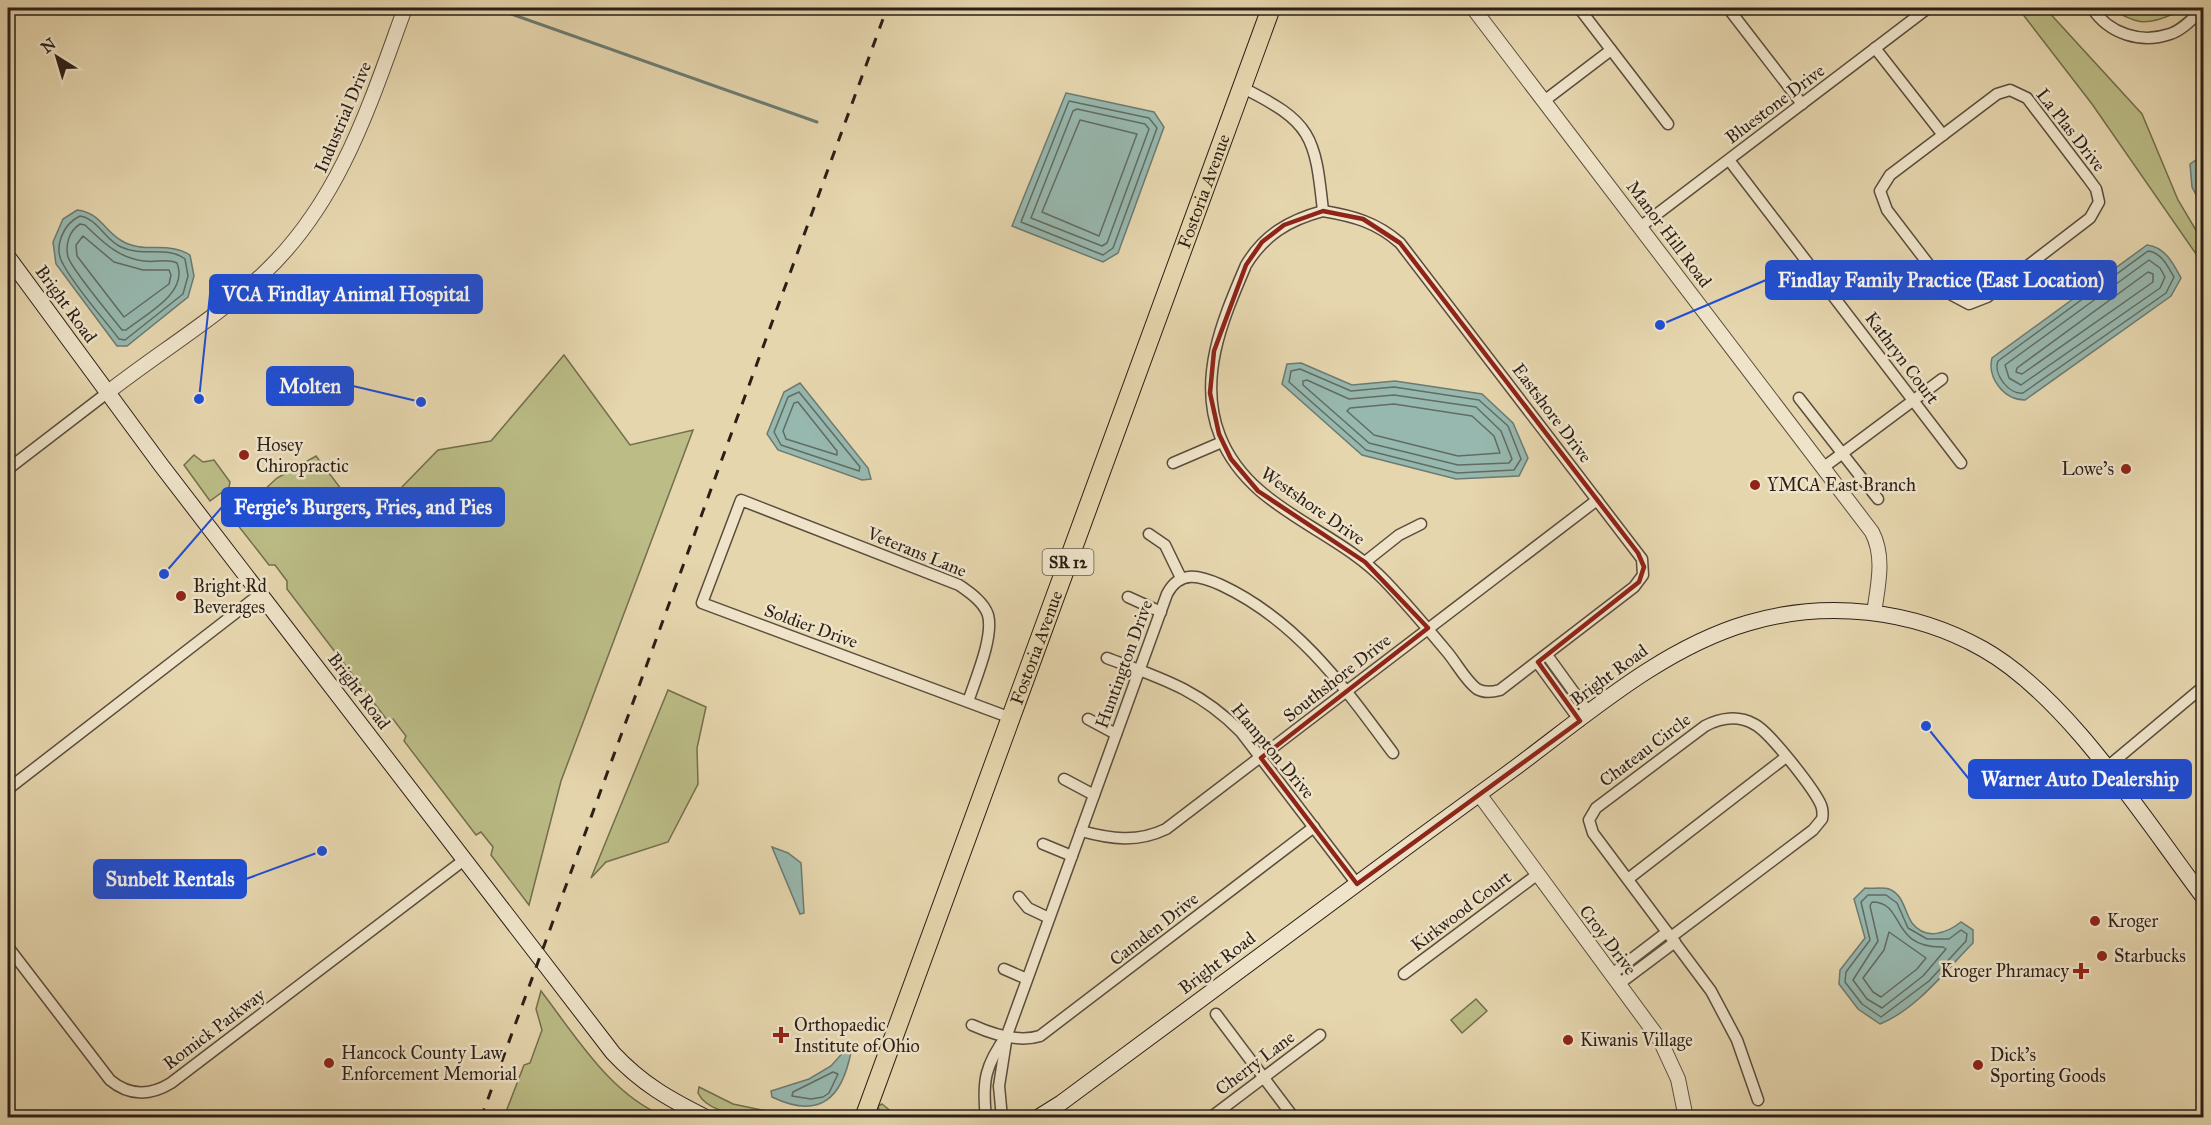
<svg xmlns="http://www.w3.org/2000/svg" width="2211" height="1125" viewBox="0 0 2211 1125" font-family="'IM FELL Great Primer',serif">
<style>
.green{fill:#bbbc86;stroke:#736e4e;stroke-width:1.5}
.water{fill:#97b8af;stroke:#6c7b72;stroke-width:1.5}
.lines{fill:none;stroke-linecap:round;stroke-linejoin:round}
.shore{stroke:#616c63;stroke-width:1.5}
.stream{stroke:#6c7b72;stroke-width:3}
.minor-casing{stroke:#5a4d3d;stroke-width:13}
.tertiary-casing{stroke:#5a4d3d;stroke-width:16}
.secondary-casing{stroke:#2b1f17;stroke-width:17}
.primary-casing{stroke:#2b1f17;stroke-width:20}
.minor{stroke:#efe4ca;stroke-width:10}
.tertiary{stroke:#efe4ca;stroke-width:14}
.secondary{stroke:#efe4ca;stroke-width:15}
.primary{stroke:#e6d6ae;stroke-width:18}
.rail{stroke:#2b1f17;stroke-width:3;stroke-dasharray:10 10;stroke-linecap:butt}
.marked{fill:none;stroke:#8f2418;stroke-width:4.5;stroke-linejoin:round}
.poi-dot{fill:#8f2418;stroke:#efe4ca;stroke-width:2}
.labels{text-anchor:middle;stroke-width:5;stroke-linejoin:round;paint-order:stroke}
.shield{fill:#efe4ca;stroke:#665a4d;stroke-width:1.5}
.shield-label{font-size:16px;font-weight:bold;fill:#2b1f17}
.street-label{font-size:18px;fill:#2b1f17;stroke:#efe4ca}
.poi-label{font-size:18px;fill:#2b1f17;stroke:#efe4ca;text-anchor:start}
.leader{fill:none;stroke:#1d4ed8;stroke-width:2}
.callout-dot{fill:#1d4ed8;stroke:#efe4ca;stroke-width:2}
.callout{fill:#1d4ed8;stroke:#1d4ed8;stroke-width:2}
.callout-label{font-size:20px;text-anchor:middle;font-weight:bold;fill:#fff}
</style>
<rect width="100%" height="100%" fill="#e6d6ae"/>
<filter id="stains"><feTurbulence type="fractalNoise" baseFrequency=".00333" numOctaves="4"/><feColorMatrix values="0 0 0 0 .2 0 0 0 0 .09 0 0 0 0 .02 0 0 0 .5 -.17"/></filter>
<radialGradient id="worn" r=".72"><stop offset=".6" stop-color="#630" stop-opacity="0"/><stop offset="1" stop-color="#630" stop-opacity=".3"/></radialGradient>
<g class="green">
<path d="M 2018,8 L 2045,8 L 2142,114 L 2178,200 L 2203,242 L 2203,264 L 2092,104 Z"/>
<path d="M 2110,8 L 2168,8 L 2173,14 C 2144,27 2136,23 2110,8 Z"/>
<path d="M 564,355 L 630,445 L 693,430 L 561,781 L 529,905 L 491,855 L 493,847 L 481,832 L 476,835 L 404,741 L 406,736 L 393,719 L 387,720 L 287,589 L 287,581 L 275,565 L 269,565 L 233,519 L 277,478 L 316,456 L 367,523 L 438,450 L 491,441 Z"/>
<path d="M 194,455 L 203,462 L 214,460 L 230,482 L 229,487 L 210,501 L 184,465 Z"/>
<path d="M 668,690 L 706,707 L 697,748 L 698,784 L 668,842 L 606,862 L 591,878 Z"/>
<path d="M 541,991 C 575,1035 611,1096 666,1117 L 504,1117 L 524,1065 L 530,1063 L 542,1030 L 536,1009 Z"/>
<path d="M 1476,999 L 1487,1011 L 1462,1033 L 1451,1020 Z"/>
<path d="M 699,1087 L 733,1104 L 795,1117 C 770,1118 710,1119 698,1093 Z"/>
<path d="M 882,1104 L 898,1117 L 881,1117 L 878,1106 Z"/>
</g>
<g class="water">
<path d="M 1066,93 L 1154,112 L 1164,127 L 1118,253 L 1103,262 L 1012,226 Z"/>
<path d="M 2203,155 L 2203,208 L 2192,187 L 2190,164 Z"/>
<path d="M 77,210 C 101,213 103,230 122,241 C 144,254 169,241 190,255 L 194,276 L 188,297 L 127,346 L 117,346 L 56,264 L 53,242 L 63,219 Z"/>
<path d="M 2147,245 C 2165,247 2173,263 2181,278 L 2171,296 L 2025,400 C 2004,400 1987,378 1992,358 Z"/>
<path d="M 1301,363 L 1352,385 L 1395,381 L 1482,394 L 1513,423 L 1528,458 L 1519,476 L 1456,479 L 1362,455 L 1282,384 L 1287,364 Z"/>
<path d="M 800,383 L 868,468 L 871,479 L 862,480 L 778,450 L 767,434 L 784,392 Z"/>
<path d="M 772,847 L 788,853 L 801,863 L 804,913 L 800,914 Z"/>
<path d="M 1865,888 C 1872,889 1882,887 1889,889 C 1904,895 1904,911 1912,923 C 1926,941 1947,933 1961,922 L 1973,930 L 1973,943 C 1945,971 1917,1009 1880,1024 L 1858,1009 L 1839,984 L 1840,970 L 1865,938 L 1854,899 Z"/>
<path d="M 847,1048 L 851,1052 C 842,1098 820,1120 772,1097 L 771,1091 L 809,1079 L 831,1066 Z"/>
</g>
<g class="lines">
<g class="shore">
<path d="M 1069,101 L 1149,118 L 1157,128 L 1113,248 L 1103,255 L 1021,222 Z"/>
<path d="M 1077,109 L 1145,124 L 1149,129 L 1107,243 L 1102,246 L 1031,218 L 1073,111 Z"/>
<path d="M 1080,120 L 1137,134 L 1099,236 L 1042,212 Z"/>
<path d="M 80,216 C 98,219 105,240 121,247 C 142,257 169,246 185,259 L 188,276 L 183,294 L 125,340 L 119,339 C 101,315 77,290 63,264 C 53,247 63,224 80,216 Z"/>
<path d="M 80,224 L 85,225 C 103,242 118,258 144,261 C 156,263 166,258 177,263 C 189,293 146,314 126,330 L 122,330 C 112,317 72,270 68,257 C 65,245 69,231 80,224 Z"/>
<path d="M 83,236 L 114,262 L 143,270 L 169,270 L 171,275 L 169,284 L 124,317 L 77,256 L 76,245 Z"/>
<path d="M 2148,251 C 2161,252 2168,267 2174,277 L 2166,293 L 2023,393 C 2009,395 1993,374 1998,361 Z"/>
<path d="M 2149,260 L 2160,268 L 2165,277 L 2160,288 L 2021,385 L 2009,378 L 2005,365 Z"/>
<path d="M 2148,272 L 2153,274 L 2153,282 L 2022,374 L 2016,372 L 2017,368 Z"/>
<path d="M 1300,369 L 1351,391 L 1394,387 L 1479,400 L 1508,426 L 1521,459 L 1514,470 L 1457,473 L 1366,450 L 1289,382 L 1291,371 Z"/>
<path d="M 1307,380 L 1349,399 L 1394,395 L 1476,407 L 1501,431 L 1512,459 L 1509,463 L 1458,465 L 1369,443 L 1303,385 L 1303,381 Z"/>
<path d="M 799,392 L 860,467 L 859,471 L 781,445 L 774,432 L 788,397 Z"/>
<path d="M 798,402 L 837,451 L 837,455 L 786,439 L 783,431 L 794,403 Z"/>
<path d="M 1394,404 L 1472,416 L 1494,436 L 1500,453 L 1458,456 L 1374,435 L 1347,411 L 1350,408 Z"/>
<path d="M 1868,895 L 1886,895 L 1897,903 L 1908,928 L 1927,939 L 1949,939 L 1961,930 L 1967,934 L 1966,941 L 1929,981 L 1881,1017 L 1862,1004 L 1845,982 L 1846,972 L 1870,940 L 1861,902 Z"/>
<path d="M 1872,902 C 1906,902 1889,948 1943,947 L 1946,949 L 1923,976 L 1882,1008 L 1867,999 L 1853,980 L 1878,941 L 1870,906 Z"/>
<path d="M 1889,932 L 1926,958 L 1917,969 L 1881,997 L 1873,992 L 1863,978 L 1884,950 Z"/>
<path d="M 833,1072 L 838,1074 L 829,1093 L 823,1097 L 811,1099 L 792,1096 L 793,1092 Z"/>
</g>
<path class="stream" d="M 494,8 L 817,122"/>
<defs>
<g id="minor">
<path d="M 1579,8 L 1668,124"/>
<path d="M 1728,8 L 1802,104"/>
<path d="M 2092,8 C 2109,34 2141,44 2170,34 C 2183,30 2194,17 2204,8"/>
<path d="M 1875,48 L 1943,135"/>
<path d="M 1241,87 C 1312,122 1315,135 1323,211"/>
<path d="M 2010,90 L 2027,98 L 2088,178 L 2096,189 L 2099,202 L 2090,218 L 1987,297 L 1969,304 L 1952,295 L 1887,210 L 1880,191 L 1890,175 L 1997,94 Z"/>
<path d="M 1544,101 L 1611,50"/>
<path d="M 1729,160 L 1961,463"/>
<path d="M 1323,211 C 1353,216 1376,222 1400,243 L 1642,559 L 1643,575 L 1634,587 L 1500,690 C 1493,692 1484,693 1477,689 C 1466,681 1457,664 1448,653 C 1428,629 1407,604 1385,581 C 1334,527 1249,510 1220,436 C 1197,378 1223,319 1246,265 C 1264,235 1289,220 1323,211 Z"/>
<path d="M 1640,227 L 1928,8"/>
<path d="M 1799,398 L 1878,499"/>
<path d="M 1173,463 L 1222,442"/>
<path d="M 1824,467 L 1942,379"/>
<path d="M 8,469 L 107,393"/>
<path d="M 1149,534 L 1165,545 L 1181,578"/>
<path d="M 1365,562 L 1399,535 L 1421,524"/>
<path d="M 1128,597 L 1161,612"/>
<path d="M 1547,655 L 1589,713"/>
<path d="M 1107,658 C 1161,678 1200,690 1241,732 L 1357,884"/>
<path d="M 1537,662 L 1580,721"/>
<path d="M 968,702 C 975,680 994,637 988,615 C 984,602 969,592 959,585 L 741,500 L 702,603 L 1011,718"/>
<path d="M 1088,719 L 1116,734"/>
<path d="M 2106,768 L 2204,686"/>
<path d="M 1064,779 L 1094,795"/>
<path d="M 8,789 L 260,594"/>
<path d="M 1081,831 C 1111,839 1137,843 1166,829 L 1597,500"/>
<path d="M 1043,844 L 1072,856"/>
<path d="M 1628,879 L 1786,757"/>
<path d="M 1019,897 L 1028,908 L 1049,918"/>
<path d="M 1671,937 L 1813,830 L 1822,819 C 1823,814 1823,810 1821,805 C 1814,789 1769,731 1754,724 C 1738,715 1720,718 1705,726 L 1596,808 L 1589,820 L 1593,833 L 1711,991 L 1737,1040 L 1758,1100"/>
<path d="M 8,947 L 110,1080 C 129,1096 150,1096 171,1083 L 464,860"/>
<path d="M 1004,969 L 1027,979"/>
<path d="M 1404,974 L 1538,874"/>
<path d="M 1612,974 L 1667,932"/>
<path d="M 1619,984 L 1675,942"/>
<path d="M 1216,1014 L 1294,1118"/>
<path d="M 972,1025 C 992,1034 1018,1043 1040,1036 L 1314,827"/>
<path d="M 986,1118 C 982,1081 985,1065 1007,1035"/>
<path d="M 1002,1118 L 999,1086 L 1007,1035 L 1167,594 C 1180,569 1201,576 1221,585 C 1298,621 1344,687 1393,753"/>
<path d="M 1210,1118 L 1320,1035"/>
</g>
<g id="tertiary">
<path d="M 1473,8 L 1872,532 C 1885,557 1878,585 1874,613"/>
<path d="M 107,393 C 158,353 215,319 263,274 C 340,202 370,104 405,8"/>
<path d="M 1479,794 L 1660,1040 L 1678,1079 L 1686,1118"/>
</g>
<g id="secondary">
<path d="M 8,257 L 161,465 L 613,1053 C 642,1084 669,1099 707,1118"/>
<path d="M 1037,1118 L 1061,1103 C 1209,993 1358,882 1508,773 C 1582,719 1659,649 1748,623 C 1826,600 1912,609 1983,649 C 2068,697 2144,819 2204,898"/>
</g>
<g id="primary">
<path id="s1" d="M 864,1118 L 1271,8"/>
</g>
</defs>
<use href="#minor" class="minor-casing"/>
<use href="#tertiary" class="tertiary-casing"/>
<use href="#secondary" class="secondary-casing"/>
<use href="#primary" class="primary-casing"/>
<use href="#minor" class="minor"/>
<use href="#tertiary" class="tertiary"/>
<use href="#secondary" class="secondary"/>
<use href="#primary" class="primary"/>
<path class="rail" d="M 481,1118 L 887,8"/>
</g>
<path class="marked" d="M 1323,211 L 1363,219 L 1400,243 L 1638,553 L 1644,567 L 1639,582 L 1538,662 L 1580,721 L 1357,884 L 1261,758 L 1428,628 L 1365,562 L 1258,491 L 1231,459 L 1219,434 L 1210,393 L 1214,351 L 1246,265 L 1262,242 L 1284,225 Z"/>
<g class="poi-dot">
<circle cx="244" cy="455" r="6"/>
<circle cx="2126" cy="469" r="6"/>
<circle cx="1755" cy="485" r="6"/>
<circle cx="181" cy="596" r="6"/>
<circle cx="2095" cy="921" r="6"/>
<circle cx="2102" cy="956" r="6"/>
<path d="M2078 962h6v6h6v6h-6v6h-6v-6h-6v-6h6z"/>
<path d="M778 1026h6v6h6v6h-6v6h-6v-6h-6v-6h6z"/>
<circle cx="1568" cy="1040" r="6"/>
<circle cx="329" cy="1063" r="6"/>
<circle cx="1978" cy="1065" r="6"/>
</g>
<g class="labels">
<rect class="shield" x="1042.5" y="549" width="51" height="26" rx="4.5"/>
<g class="shield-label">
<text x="1068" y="568">SR 12</text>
</g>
<g class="street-label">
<text transform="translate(1775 104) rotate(-37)" y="6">Bluestone Drive</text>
<text transform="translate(343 117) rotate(-67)" y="6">Industrial Drive</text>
<text transform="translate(2071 130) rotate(52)" y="6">La Plas Drive</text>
<text dy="6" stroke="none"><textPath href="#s1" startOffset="987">Fostoria Avenue</textPath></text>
<text transform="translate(1669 234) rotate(53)" y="6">Manor Hill Road</text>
<text transform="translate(66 304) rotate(54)" y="6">Bright Road</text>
<text transform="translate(1902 358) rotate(53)" y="6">Kathryn Court</text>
<text transform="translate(1552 413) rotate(53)" y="6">Eastshore Drive</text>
<text transform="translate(1313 506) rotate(35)" y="6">Westshore Drive</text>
<text transform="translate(917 552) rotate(22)" y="6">Veterans Lane</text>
<text transform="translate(811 626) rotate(20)" y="6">Soldier Drive</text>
<text dy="6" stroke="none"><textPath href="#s1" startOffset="501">Fostoria Avenue</textPath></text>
<text transform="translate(1124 664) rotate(-70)" y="6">Huntington Drive</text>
<text transform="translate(1609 675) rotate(-36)" y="6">Bright Road</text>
<text transform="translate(1337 678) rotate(-38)" y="6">Southshore Drive</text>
<text transform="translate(359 691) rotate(53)" y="6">Bright Road</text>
<text transform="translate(1645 750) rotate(-37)" y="6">Chateau Circle</text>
<text transform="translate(1273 751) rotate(50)" y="6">Hampton Drive</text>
<text transform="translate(1461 911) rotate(-37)" y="6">Kirkwood Court</text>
<text transform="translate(1154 929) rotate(-38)" y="6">Camden Drive</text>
<text transform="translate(1608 940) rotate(53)" y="6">Croy Drive</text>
<text transform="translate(1217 963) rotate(-37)" y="6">Bright Road</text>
<text transform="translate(214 1029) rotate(-37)" y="6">Romick Parkway</text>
<text transform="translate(1255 1063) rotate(-37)" y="6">Cherry Lane</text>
</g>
<g class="poi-label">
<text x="256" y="451">Hosey<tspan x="256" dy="21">Chiropractic</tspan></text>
<text x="2114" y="475" text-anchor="end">Lowe's</text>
<text x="1767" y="491">YMCA East Branch</text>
<text x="193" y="592">Bright Rd<tspan x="193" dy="21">Beverages</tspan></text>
<text x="2107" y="927">Kroger</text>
<text x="2114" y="962">Starbucks</text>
<text x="2069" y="977" text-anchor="end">Kroger Phramacy</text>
<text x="794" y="1031">Orthopaedic<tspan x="794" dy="21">Institute of Ohio</tspan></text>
<text x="1580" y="1046">Kiwanis Village</text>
<text x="341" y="1059">Hancock County Law<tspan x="341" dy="21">Enforcement Memorial</tspan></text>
<text x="1990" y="1061">Dick's<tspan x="1990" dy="21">Sporting Goods</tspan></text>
</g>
</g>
<path class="leader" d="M1660 325L1766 280M199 399L210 294M421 402L353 386M164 574L222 507M1926 726L1969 779M322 851L246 879"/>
<g class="callout-dot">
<circle cx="1660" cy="325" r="6"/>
<circle cx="199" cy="399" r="6"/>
<circle cx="421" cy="402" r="6"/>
<circle cx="164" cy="574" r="6"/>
<circle cx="1926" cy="726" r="6"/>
<circle cx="322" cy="851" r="6"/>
</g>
<g class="callout">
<rect x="1766" y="261" width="350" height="38" rx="6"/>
<rect x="210" y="275" width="272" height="38" rx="6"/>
<rect x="267" y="367" width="86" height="38" rx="6"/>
<rect x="222" y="488" width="282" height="38" rx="6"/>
<rect x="1969" y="760" width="222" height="38" rx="6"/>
<rect x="94" y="860" width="152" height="38" rx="6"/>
</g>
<g class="callout-label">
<text x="1941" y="287">Findlay Family Practice (East Location)</text>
<text x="346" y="301">VCA Findlay Animal Hospital</text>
<text x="310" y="393">Molten</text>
<text x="363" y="514">Fergie's Burgers, Fries, and Pies</text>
<text x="2080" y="786">Warner Auto Dealership</text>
<text x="170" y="886">Sunbelt Rentals</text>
</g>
<rect width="2211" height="1125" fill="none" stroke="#e6d6ae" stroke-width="30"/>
<rect x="9" y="9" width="2193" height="1107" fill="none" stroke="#2b1f17" stroke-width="3"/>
<rect x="15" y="15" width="2181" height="1095" fill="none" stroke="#2b1f17" stroke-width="1.5"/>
<g transform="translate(57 57) rotate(323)" stroke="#efe4ca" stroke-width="4.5" paint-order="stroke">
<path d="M0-4.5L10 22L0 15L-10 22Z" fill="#2b1f17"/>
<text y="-9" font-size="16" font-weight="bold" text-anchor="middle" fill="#2b1f17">N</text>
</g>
<rect width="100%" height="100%" filter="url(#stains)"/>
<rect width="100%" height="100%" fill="url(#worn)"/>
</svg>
